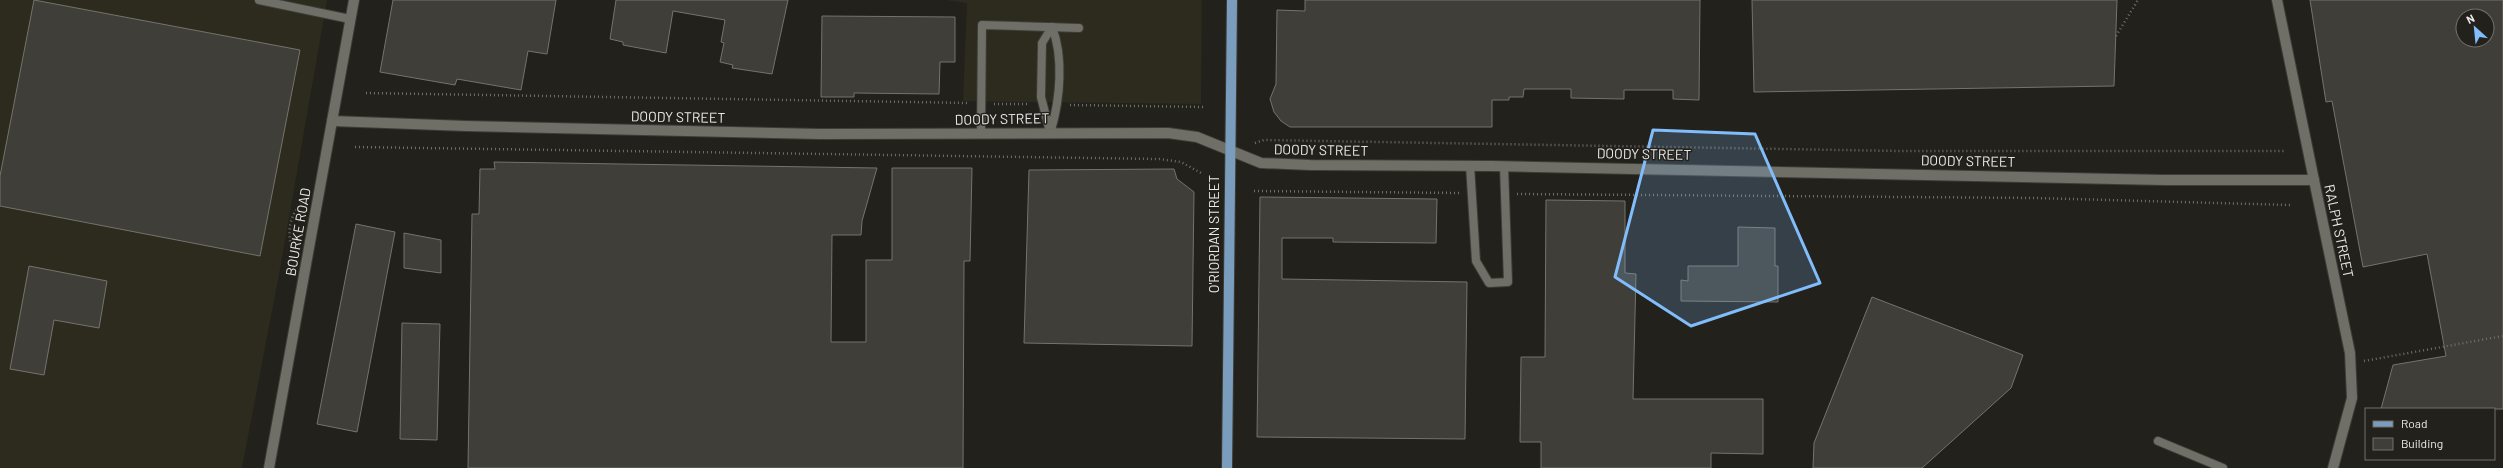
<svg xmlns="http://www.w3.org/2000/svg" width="2503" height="468" viewBox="0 0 2503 468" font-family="Barlow,sans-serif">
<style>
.built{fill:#2d2a1e}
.building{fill:#3f3e38;stroke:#75736c;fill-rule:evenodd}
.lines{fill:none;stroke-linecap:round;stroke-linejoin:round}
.service-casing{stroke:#3d3c37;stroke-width:10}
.minor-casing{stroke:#3d3c37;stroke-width:12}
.tertiary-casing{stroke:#3d3c37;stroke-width:12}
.primary-casing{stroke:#3d3c37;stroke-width:12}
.path{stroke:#716f6b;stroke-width:2.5;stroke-dasharray:1 3;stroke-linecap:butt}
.service{stroke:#6f6e67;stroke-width:8}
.minor{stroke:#6f6e67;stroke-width:10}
.tertiary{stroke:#6f6e67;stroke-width:10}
.primary{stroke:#7a9cbd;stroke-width:10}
.marked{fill:#81bdfa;fill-opacity:0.2;stroke:#81bdfa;stroke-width:3;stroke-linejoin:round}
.labels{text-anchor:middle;stroke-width:3;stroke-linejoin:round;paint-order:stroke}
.street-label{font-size:14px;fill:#ebeae6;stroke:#23211c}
</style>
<rect width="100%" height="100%" fill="#23211c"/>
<g class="built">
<path d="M 0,0 L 327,0 L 281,264 L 242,468 L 0,468 Z"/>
<path d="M 946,0 L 1202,0 L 1201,104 L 963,101 L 967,3 Z"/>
</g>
<g class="building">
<path d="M 34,0 L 300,50 L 260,256 L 0,206 L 0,176 Z"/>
<path d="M 393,0 L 556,0 L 547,54 L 528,51 L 521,90 L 457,79 L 455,85 L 380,72 Z"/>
<path d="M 616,0 L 788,0 L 772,74 L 732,68 L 733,65 L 720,62 L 724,43 L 721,42 L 725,20 L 673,11 L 666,53 L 623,45 L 623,42 L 610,39 Z"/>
<path d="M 1305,0 L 1700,0 L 1699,100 L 1673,99 L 1673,90 L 1624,90 L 1624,99 L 1571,98 L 1571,89 L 1524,89 L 1523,97 L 1509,97 L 1509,100 L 1492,100 L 1492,127 L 1290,127 L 1281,121 L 1274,112 L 1270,99 L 1276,84 L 1277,10 L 1305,11 Z"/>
<path d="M 1752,0 L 2117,0 L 2114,86 L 1754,92 Z"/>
<path d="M 2310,0 L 2503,0 L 2503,409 L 2381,409 L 2393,365 L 2446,356 L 2427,254 L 2363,267 L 2332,101 L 2326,102 ZM 2463,16 L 2487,16 L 2487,40 L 2463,40 Z"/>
<path d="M 822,16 L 955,17 L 955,62 L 940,62 L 939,94 L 854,93 L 854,97 L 821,97 Z"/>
<path d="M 494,162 L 877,168 L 862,221 L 861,235 L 832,235 L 831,342 L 866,342 L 866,260 L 892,260 L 892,168 L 972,168 L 970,261 L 964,261 L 963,468 L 468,468 L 472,214 L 479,214 L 480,169 L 495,169 Z"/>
<path d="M 1174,169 L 1177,179 L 1194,192 L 1192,346 L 1024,343 L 1029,170 Z"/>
<path d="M 1260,197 L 1437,199 L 1436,243 L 1333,242 L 1333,238 L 1282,238 L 1282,279 L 1467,282 L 1465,439 L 1257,437 Z"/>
<path d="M 1546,200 L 1625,201 L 1625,273 L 1636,274 L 1633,399 L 1763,399 L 1763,454 L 1711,453 L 1711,468 L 1541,468 L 1541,442 L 1520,442 L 1521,357 L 1545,357 Z"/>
<path d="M 356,224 L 395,232 L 357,432 L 317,424 Z"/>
<path d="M 1738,227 L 1775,228 L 1775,266 L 1778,266 L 1778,302 L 1681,301 L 1681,280 L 1688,281 L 1688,266 L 1738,266 Z"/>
<path d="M 404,233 L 441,240 L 441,273 L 404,268 Z"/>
<path d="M 29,266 L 107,281 L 99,328 L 54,320 L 44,375 L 10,369 Z"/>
<path d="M 1872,297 L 2023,355 L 2011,388 L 1922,468 L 1813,468 L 1814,443 Z"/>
<path d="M 402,323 L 440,324 L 437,440 L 400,439 Z"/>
</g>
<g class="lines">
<defs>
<g id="service">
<path d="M 259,0 L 350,19"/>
<path d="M 1051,130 C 1060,100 1064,57 1052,27"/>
<path d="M 1050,132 L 1041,97 L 1042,43 L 1052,27"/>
<path d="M 981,133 L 982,25 L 1079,28"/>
<path d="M 1470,165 L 1476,261 L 1489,283 L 1508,282 L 1504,166"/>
<path d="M 2158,441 L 2223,468"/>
</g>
<path id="minor" d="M 2314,180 L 2350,353 L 2352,398 L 2333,468"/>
<g id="tertiary">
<path d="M 332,121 L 466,126 L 820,134 L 1168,133 L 1197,137 L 1261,163 L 1310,165 L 1492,166 L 2164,180 L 2314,180 L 2277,0"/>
<path d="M 269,468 L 354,0"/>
</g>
<path id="primary" d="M 1227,468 L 1232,0"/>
</defs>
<use href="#service" class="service-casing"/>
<use href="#minor" class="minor-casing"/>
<use href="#tertiary" class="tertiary-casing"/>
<use href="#primary" class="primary-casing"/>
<g class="path">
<path d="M 2116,36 L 2138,0"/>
<path d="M 366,93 L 969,103"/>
<path d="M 994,104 L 1029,104"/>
<path d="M 1070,105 L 1205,107"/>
<path d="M 1255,143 L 1264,140 L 1899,151 L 2284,151"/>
<path d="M 355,147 L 1159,159 L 1181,162 L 1203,174"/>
<path d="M 1254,191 L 1460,193"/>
<path d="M 1517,194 L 2035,198 L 2290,205"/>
<path d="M 293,253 C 287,234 288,218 301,204"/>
<path d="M 2364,361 L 2503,336"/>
</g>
<use href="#service" class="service"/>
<use href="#minor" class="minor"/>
<use href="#tertiary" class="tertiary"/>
<use href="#primary" class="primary"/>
</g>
<path class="marked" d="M 1653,130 L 1755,134 L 1820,283 L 1691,326 L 1615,277 Z"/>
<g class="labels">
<g class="street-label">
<text transform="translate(678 117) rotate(1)" y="5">DOODY STREET</text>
<text transform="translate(1002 119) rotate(-1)" y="5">DOODY STREET</text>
<text transform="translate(1321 150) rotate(1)" y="5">DOODY STREET</text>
<text transform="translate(1644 154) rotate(1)" y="5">DOODY STREET</text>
<text transform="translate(1968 161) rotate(1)" y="5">DOODY STREET</text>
<text transform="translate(2339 231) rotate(78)" y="5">RALPH STREET</text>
<text transform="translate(298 232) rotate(-80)" y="5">BOURKE ROAD</text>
<text transform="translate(1214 234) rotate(-90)" y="5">O'RIORDAN STREET</text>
</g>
</g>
<rect x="2365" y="408" width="130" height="52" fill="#23211c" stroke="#73716d"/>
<rect x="2373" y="421" width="20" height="6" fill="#7a9cbd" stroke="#73716d"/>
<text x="2401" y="428" font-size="12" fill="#ebeae6">Road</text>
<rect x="2373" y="438" width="20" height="12" fill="#3f3e38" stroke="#73716d"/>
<text x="2401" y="448" font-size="12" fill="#ebeae6">Building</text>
<g transform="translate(2475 28) rotate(333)"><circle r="19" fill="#23211c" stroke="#73716d"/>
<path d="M0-3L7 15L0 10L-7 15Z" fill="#81bdfa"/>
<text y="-6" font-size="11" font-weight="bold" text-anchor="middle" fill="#ebeae6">N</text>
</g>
</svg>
